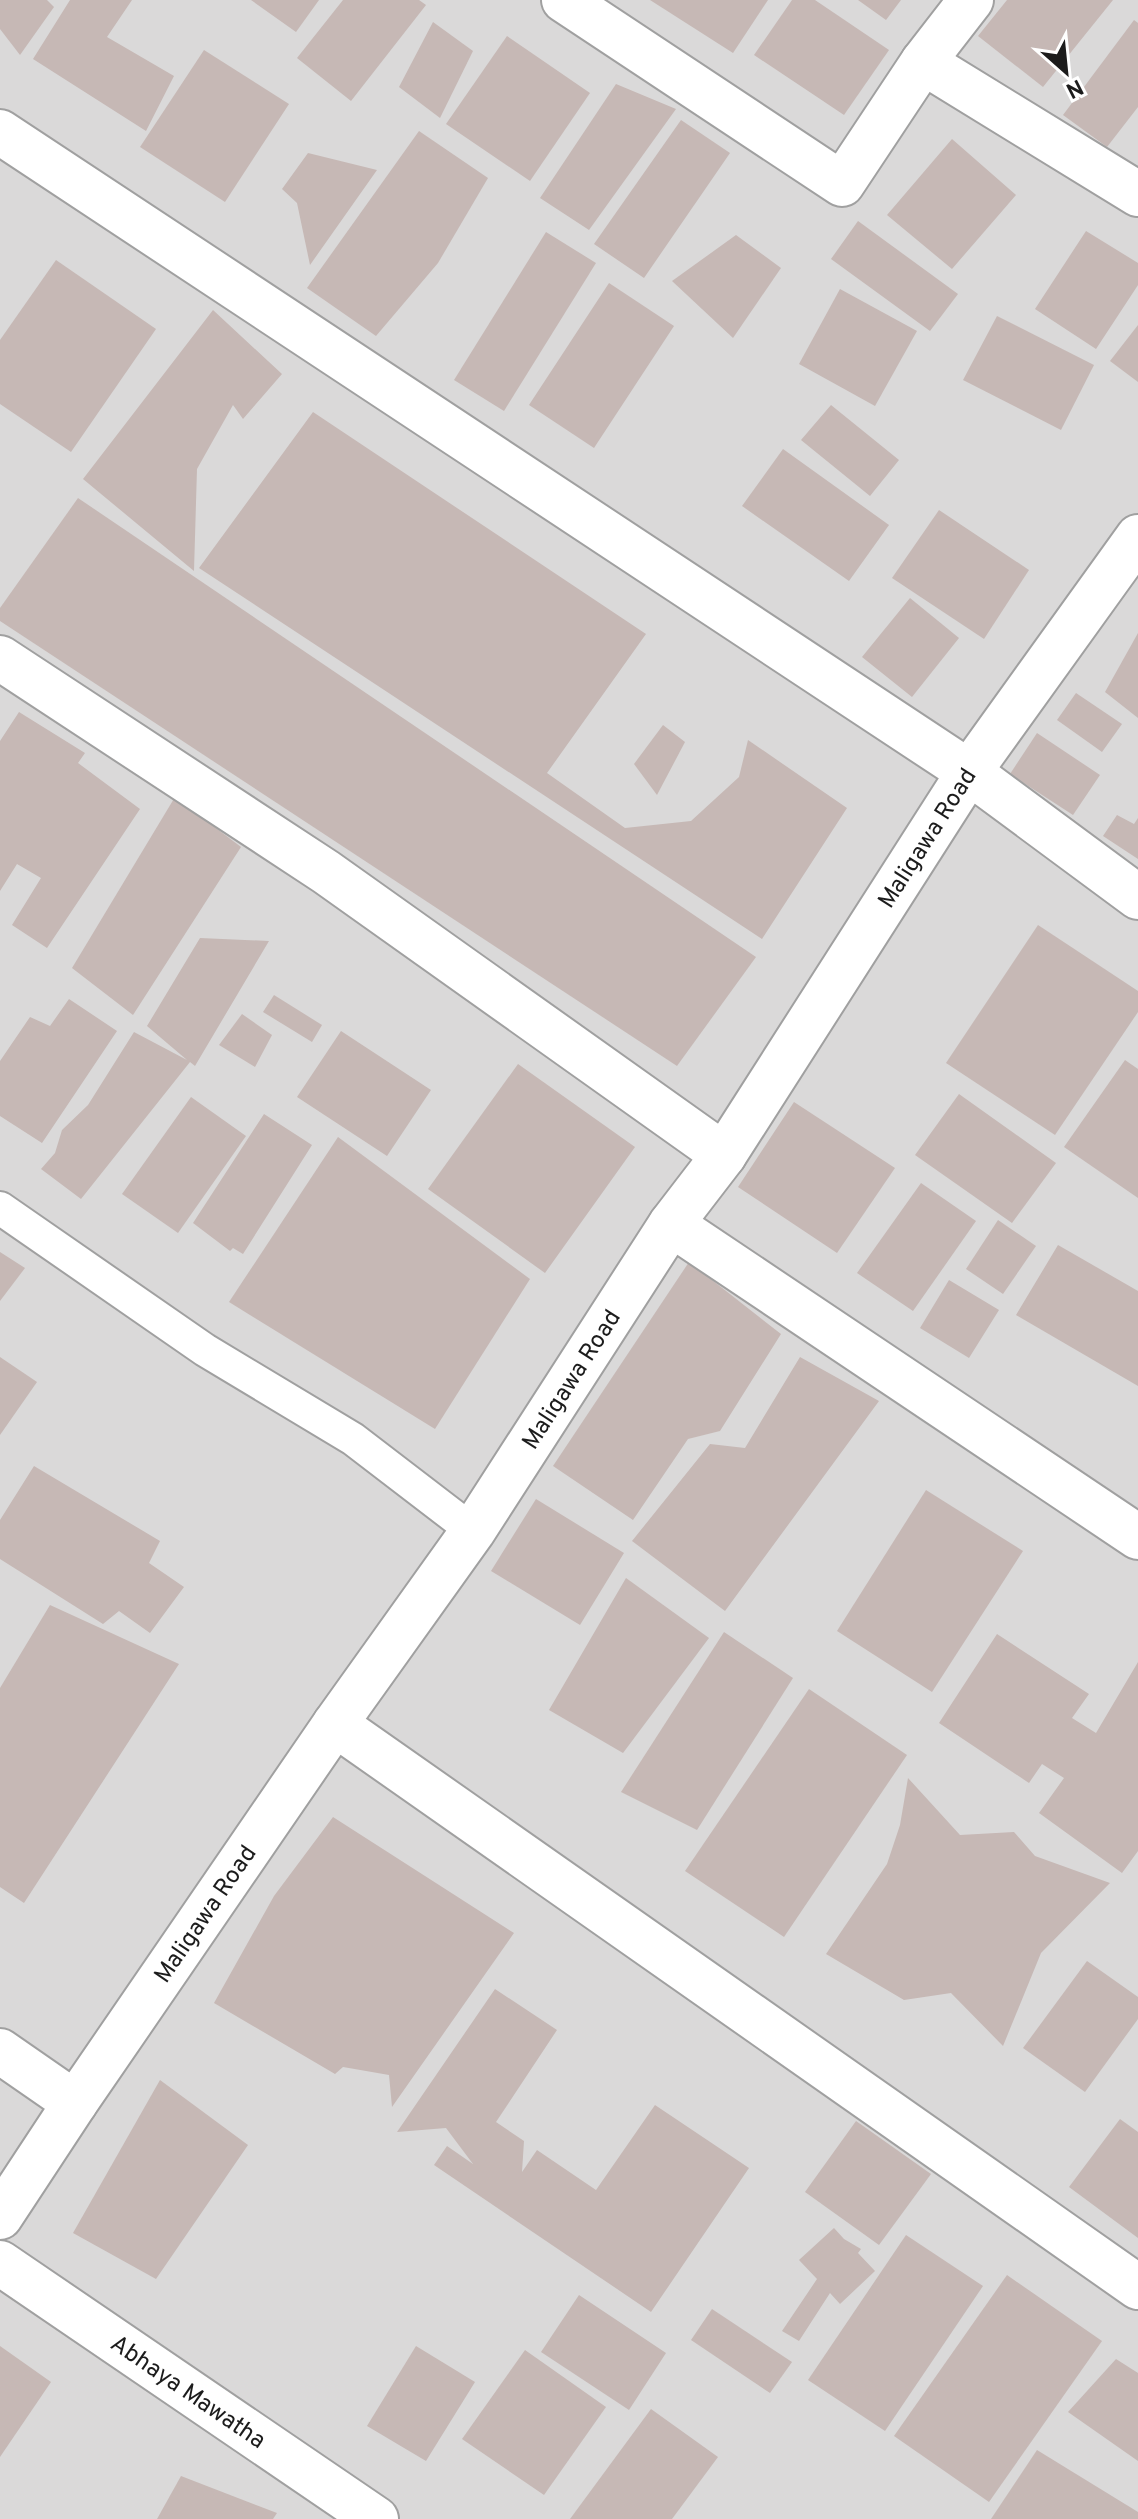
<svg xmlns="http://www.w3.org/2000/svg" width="1138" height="2519" viewBox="0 0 1138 2519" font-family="Overpass,sans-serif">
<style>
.residential{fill:#dad9d9}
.building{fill:#c6b8b5}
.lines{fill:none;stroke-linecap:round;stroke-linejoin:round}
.service-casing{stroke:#a0a0a0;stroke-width:36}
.minor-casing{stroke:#a0a0a0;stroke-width:48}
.service{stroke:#fff;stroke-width:32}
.minor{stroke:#fff;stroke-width:44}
.labels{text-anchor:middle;stroke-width:6;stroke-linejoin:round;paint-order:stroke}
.street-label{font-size:24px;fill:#1c1c1c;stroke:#fff}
</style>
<rect width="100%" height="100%" fill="#eee7e1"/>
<rect class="residential" x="0" y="0" width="1138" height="2519"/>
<g class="building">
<path d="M 0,0 L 47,0 L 54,7 L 20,55 L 0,29 Z"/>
<path d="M 70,0 L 132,0 L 107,37 L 174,76 L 146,131 L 33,59 Z"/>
<path d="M 251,0 L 319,0 L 296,32 Z"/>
<path d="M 343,0 L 419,0 L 426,5 L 351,101 L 297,58 Z"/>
<path d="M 650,0 L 768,0 L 733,53 Z"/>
<path d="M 792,0 L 815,0 L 889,50 L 844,115 L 754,55 Z"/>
<path d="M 858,0 L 901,0 L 886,20 Z"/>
<path d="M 1007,0 L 1113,0 L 1043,87 L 978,36 Z"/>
<path d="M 1134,20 L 1138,23 L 1138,107 L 1107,147 L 1063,115 Z"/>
<path d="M 433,22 L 473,51 L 440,118 L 399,87 Z"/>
<path d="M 507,36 L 590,93 L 530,181 L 446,124 Z"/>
<path d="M 204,50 L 289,104 L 225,202 L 140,147 Z"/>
<path d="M 616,84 L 676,109 L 589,230 L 540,198 Z"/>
<path d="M 681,120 L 730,153 L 644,278 L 594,244 Z"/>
<path d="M 419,131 L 488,178 L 438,263 L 376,336 L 307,288 Z"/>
<path d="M 952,139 L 1016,195 L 952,269 L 887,215 Z"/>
<path d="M 308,153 L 377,170 L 310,265 L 297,203 L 282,189 Z"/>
<path d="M 858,221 L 958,294 L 930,331 L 831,259 Z"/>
<path d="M 1086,231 L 1138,263 L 1138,285 L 1096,349 L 1035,309 Z"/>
<path d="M 546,232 L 596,263 L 504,411 L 454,380 Z"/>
<path d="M 736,235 L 781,268 L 733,338 L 672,281 Z"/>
<path d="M 56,260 L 156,329 L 71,452 L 0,404 L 0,340 Z"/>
<path d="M 609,283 L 674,326 L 594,448 L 529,405 Z"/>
<path d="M 840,289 L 917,331 L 875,406 L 799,364 Z"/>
<path d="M 213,310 L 282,374 L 243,419 L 233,405 L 197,469 L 194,571 L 83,479 Z"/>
<path d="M 997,316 L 1094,365 L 1061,430 L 963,380 Z"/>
<path d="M 1138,325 L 1138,382 L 1110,361 Z"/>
<path d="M 831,405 L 899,460 L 870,496 L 801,440 Z"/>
<path d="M 313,412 L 646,634 L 547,773 L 625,828 L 691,821 L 739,777 L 748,740 L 847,808 L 762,939 L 199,568 Z"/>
<path d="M 783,449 L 889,525 L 849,581 L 742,506 Z"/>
<path d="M 78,498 L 756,957 L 677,1066 L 0,621 L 0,608 Z"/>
<path d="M 939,510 L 1029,570 L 984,639 L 892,578 Z"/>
<path d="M 910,598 L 959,638 L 912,697 L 862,657 Z"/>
<path d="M 1138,633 L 1138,718 L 1105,692 Z"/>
<path d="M 1076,693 L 1122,724 L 1102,752 L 1057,720 Z"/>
<path d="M 19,712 L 85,753 L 78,763 L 140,809 L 47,948 L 12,925 L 41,878 L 17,864 L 0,891 L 0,741 Z"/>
<path d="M 663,725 L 685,742 L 657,795 L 634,764 Z"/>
<path d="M 1037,733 L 1100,775 L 1073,815 L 1010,774 Z"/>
<path d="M 175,797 L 241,847 L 133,1015 L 72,968 Z"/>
<path d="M 1117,815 L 1134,824 L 1138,818 L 1138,859 L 1103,836 Z"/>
<path d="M 1038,925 L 1138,991 L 1138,1012 L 1055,1135 L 946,1063 Z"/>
<path d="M 200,938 L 269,941 L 195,1066 L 190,1062 L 81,1199 L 41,1169 L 55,1153 L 62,1130 L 88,1105 L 134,1032 L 187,1060 L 147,1026 Z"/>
<path d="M 274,995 L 322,1025 L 312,1042 L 263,1012 Z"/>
<path d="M 69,999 L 117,1031 L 42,1143 L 0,1116 L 0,1061 L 30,1017 L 50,1026 Z"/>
<path d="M 242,1014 L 272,1035 L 255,1067 L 219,1045 Z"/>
<path d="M 341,1031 L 431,1090 L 387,1156 L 297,1097 Z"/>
<path d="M 1125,1060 L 1138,1069 L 1138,1198 L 1064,1147 Z"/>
<path d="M 518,1064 L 635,1147 L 545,1273 L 428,1189 Z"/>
<path d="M 959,1094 L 1056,1163 L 1012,1223 L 915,1155 Z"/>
<path d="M 191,1097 L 246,1136 L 178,1233 L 122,1194 Z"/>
<path d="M 794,1102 L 895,1168 L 837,1253 L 738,1187 Z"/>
<path d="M 264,1114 L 312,1145 L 243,1254 L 233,1248 L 230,1251 L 193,1223 Z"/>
<path d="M 338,1137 L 530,1279 L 435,1429 L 229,1302 Z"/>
<path d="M 921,1183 L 976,1221 L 913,1311 L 857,1273 Z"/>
<path d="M 998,1220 L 1036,1246 L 1003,1294 L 966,1269 Z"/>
<path d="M 1058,1245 L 1138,1291 L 1138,1386 L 1016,1315 Z"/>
<path d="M 0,1252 L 25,1268 L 0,1301 Z"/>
<path d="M 689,1262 L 781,1334 L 720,1431 L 688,1439 L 633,1520 L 553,1466 Z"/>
<path d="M 949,1280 L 999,1310 L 969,1358 L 920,1328 Z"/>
<path d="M 0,1357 L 37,1382 L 0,1435 Z"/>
<path d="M 800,1357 L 879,1401 L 725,1611 L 632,1541 L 710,1444 L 745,1448 Z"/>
<path d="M 34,1466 L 160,1541 L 149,1563 L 184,1587 L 150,1633 L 119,1611 L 103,1624 L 0,1559 L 0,1520 Z"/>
<path d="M 926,1490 L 1023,1551 L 932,1692 L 837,1631 Z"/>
<path d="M 536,1499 L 624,1553 L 580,1625 L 491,1571 Z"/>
<path d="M 626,1578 L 709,1638 L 623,1753 L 549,1710 Z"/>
<path d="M 50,1605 L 179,1664 L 24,1903 L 0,1887 L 0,1688 Z"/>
<path d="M 724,1632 L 793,1678 L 697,1830 L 621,1792 Z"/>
<path d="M 997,1634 L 1089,1694 L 1072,1718 L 1096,1733 L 1138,1662 L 1138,1851 L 1122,1873 L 1039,1813 L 1064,1778 L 1042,1764 L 1029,1783 L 939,1723 Z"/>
<path d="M 809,1689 L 907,1755 L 784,1937 L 685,1871 Z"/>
<path d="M 908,1778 L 960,1835 L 1014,1832 L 1035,1856 L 1110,1883 L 1041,1953 L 1003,2046 L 951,1993 L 904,2000 L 826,1954 L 887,1864 L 900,1825 Z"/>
<path d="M 333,1817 L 514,1933 L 392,2107 L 389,2075 L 343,2067 L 335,2074 L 214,2003 L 274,1896 Z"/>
<path d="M 1087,1961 L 1138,1997 L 1138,2019 L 1085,2092 L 1023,2048 Z"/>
<path d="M 495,1989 L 557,2030 L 496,2122 L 524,2141 L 522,2172 L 537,2150 L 596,2190 L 655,2105 L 749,2168 L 651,2312 L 434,2165 L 447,2146 L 473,2164 L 446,2128 L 397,2132 Z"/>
<path d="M 160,2080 L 248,2145 L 156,2279 L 73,2233 Z"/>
<path d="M 1120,2119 L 1138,2132 L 1138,2238 L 1069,2187 Z"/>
<path d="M 856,2121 L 931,2174 L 879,2245 L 805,2192 Z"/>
<path d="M 834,2228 L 844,2239 L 861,2249 L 858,2253 L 875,2271 L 840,2304 L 830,2293 L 799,2341 L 782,2331 L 817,2279 L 799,2260 Z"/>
<path d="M 906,2235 L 983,2286 L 885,2431 L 808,2380 Z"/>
<path d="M 1007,2275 L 1102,2341 L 989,2502 L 894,2436 Z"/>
<path d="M 579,2295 L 666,2353 L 629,2410 L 541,2352 Z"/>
<path d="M 712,2309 L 792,2362 L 770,2393 L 691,2340 Z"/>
<path d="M 0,2346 L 51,2382 L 0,2457 Z"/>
<path d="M 416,2346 L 475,2382 L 426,2461 L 367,2426 Z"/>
<path d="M 525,2350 L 606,2407 L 544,2495 L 462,2439 Z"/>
<path d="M 1116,2359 L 1138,2373 L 1138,2461 L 1068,2412 Z"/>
<path d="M 651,2409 L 718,2457 L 672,2519 L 570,2519 Z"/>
<path d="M 1037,2450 L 1138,2512 L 1138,2519 L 991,2519 Z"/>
<path d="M 181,2476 L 277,2513 L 273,2519 L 157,2519 Z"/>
</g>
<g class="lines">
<defs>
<path id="service" d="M 0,1208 L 205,1350 L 353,1439 L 473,1531"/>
<g id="minor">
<path d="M 564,0 L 842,184 L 923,62 L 971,0"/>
<path d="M 923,62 L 1138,194"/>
<path d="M 0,132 L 969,772 L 1138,897"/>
<path d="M 0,658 L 326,872 L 724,1155"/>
<path d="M 671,1224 L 1138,1537"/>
<path d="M 335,1724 L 1138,2287"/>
<path d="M 0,2051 L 75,2103"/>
<path id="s1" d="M 0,2217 L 75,2103 L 335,1724 L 473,1531 L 671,1224 L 724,1155 L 969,772 L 1138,537"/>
<path id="s2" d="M 0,2263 L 376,2519"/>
</g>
</defs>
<use href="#service" class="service-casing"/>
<use href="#minor" class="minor-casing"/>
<use href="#service" class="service"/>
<use href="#minor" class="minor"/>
</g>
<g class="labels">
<g class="street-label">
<text dy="8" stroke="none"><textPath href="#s1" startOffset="1662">Maligawa Road</textPath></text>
<text dy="8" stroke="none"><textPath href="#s1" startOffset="1014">Maligawa Road</textPath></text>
<text dy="8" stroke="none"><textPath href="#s1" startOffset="366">Maligawa Road</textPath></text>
<text dy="8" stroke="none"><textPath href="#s2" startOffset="228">Abhaya Mawatha</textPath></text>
</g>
</g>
<g transform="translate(1066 72) rotate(153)" stroke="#ffffff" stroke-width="6" paint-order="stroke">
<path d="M0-6L14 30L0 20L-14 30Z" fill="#1c1c1c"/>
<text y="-12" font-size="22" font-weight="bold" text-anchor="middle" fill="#1c1c1c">N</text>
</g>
</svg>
